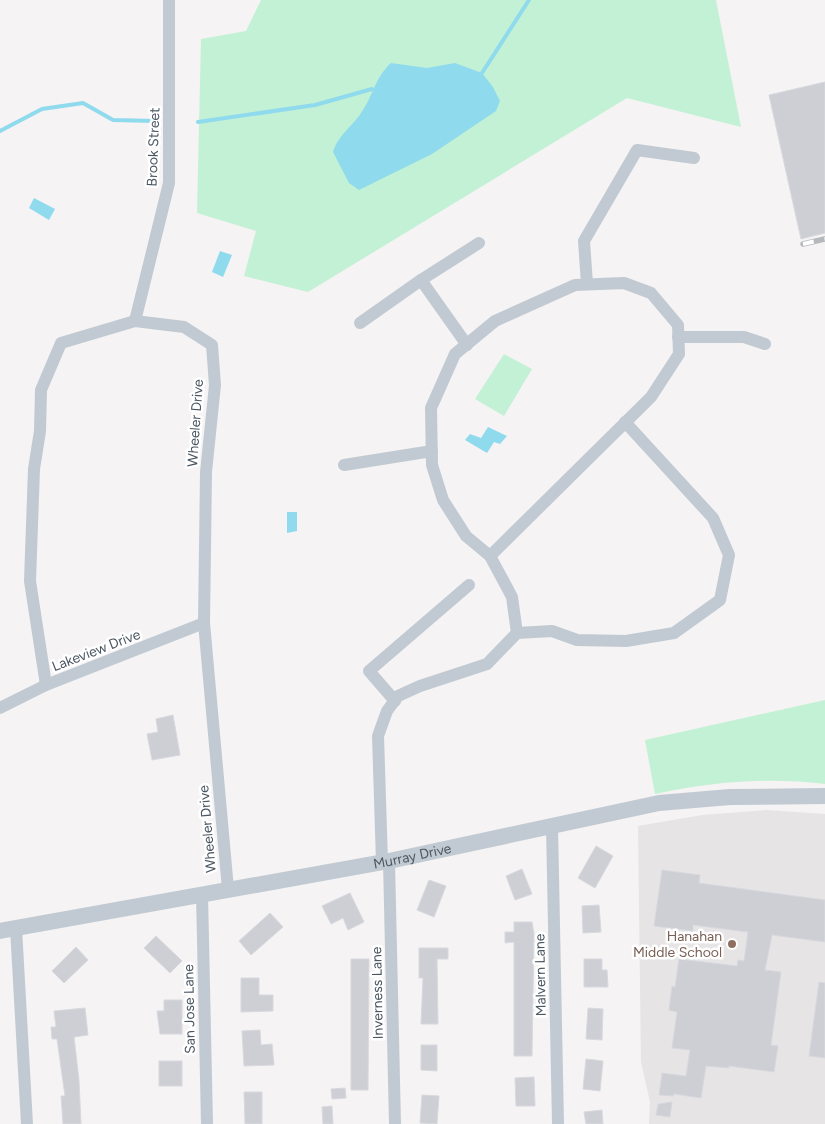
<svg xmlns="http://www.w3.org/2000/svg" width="825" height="1124" viewBox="0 0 825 1124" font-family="Figtree,sans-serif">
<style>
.education{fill:#e6e4e5}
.green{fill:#c3f1d5}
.water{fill:#90daee}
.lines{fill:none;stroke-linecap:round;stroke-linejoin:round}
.stream{stroke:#90daee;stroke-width:4}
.building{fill:#cdcfd5;stroke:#d7d9de}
.minor{stroke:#c1cad2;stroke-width:12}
.tertiary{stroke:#c1cad2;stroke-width:16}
.rail-casing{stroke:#b5b8bd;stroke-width:5.5}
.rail{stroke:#fff;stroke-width:4;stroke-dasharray:11;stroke-linecap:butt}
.education-dot{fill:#8d6e63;stroke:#fff;stroke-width:2}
.labels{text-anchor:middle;stroke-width:5;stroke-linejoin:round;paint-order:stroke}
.street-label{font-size:14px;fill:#4a5661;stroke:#fff}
.education-label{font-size:14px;fill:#785e54;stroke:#fff;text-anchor:end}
</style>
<rect width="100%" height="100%" fill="#f5f3f3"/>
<path class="education" d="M 766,810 L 825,814 L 825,1124 L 649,1124 L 650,1102 L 641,1062 L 638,826 L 702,815 Z"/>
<g class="green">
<path d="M 261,0 L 716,0 L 741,127 L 627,98 L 308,292 L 244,276 L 256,231 L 197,213 L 201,39 L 246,31 Z"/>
<path d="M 504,354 L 532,369 L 504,416 L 475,399 Z"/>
<path d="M 825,700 L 825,784 C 768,777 710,782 655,794 L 645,740 Z"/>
</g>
<g class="water">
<path d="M 391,63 L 427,68 L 455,63 L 482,73 L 493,87 L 500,101 L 496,111 L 432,154 L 359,190 L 349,183 L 333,152 C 338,135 354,125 363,110 C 374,93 375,78 391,63 Z"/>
<path d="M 34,198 L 55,209 L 49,220 L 29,208 Z"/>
<path d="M 220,251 L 232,255 L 223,277 L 212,272 Z"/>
<path d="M 488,427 L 507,436 L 500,444 L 494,442 L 487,453 L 465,440 L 470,434 L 481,438 Z"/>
<path d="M 287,512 L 297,512 L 297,531 L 287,533 Z"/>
</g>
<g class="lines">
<g class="stream">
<path d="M 482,73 L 529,0"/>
<path d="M 198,122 L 315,105 L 372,89"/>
<path d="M 0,131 L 42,109 L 83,103 L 113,120 L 155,121"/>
</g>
</g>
<g class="building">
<path d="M 825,82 L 825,233 L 801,239 L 769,95 Z"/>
<path d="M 173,715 L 180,755 L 152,760 L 147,734 L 158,732 L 156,719 Z"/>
<path d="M 596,846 L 613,856 L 595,888 L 578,878 Z"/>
<path d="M 522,869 L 532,894 L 515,900 L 506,876 Z"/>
<path d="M 662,870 L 700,875 L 699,883 L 825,900 L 825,942 L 772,935 L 765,970 L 781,972 L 771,1045 L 778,1046 L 774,1072 L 729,1066 L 729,1068 L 706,1066 L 701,1098 L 674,1094 L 673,1096 L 659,1095 L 662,1073 L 686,1076 L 690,1050 L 672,1048 L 677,1012 L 669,1010 L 672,986 L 675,987 L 679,959 L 737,966 L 738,960 L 744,961 L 748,932 L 693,925 L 693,931 L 654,926 Z"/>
<path d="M 429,880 L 446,886 L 434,917 L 417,910 Z"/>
<path d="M 350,893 L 364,922 L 348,930 L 343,918 L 331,924 L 322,906 Z"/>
<path d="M 599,905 L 601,932 L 583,933 L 582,906 Z"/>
<path d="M 270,913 L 283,927 L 251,955 L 239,941 Z"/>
<path d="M 514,922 L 532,922 L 534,934 L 532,1056 L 514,1056 L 514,942 L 505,943 L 505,932 L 514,932 Z"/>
<path d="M 156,936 L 182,961 L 170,973 L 144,948 Z"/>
<path d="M 76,947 L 88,960 L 64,983 L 52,971 Z"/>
<path d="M 419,948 L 448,948 L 448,959 L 437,959 L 438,1024 L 421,1024 L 423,978 L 419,978 Z"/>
<path d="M 351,959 L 369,959 L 368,1090 L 351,1090 Z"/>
<path d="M 584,959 L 602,959 L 602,970 L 607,970 L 608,987 L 584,987 Z"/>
<path d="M 241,978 L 259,978 L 259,995 L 273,995 L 273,1011 L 241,1012 Z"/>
<path d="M 819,982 L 825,983 L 825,1058 L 809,1056 Z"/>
<path d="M 164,1000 L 182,1000 L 182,1034 L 160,1034 L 157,1011 L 164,1011 Z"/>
<path d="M 85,1008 L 88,1035 L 74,1037 L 79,1080 L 81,1124 L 63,1124 L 61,1096 L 65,1096 L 57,1039 L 52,1039 L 51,1027 L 56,1027 L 54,1011 Z"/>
<path d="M 588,1008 L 603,1009 L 602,1040 L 586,1039 Z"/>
<path d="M 260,1030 L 261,1045 L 272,1044 L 274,1065 L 244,1066 L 242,1031 Z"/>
<path d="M 421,1045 L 437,1045 L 437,1071 L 421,1070 Z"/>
<path d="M 586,1059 L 603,1061 L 600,1091 L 583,1089 Z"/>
<rect x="159" y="1061" width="23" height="25"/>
<path d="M 534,1077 L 535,1106 L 516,1106 L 515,1078 Z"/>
<path d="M 345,1088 L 346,1098 L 332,1099 L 331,1089 Z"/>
<path d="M 244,1092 L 262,1092 L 262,1124 L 245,1124 Z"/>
<path d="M 422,1095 L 439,1096 L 437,1124 L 420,1123 Z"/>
<path d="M 672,1102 L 670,1117 L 656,1115 L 658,1104 Z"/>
<path d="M 332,1106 L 333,1124 L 323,1124 L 322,1107 Z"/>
<path d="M 602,1110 L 603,1124 L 586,1124 L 584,1112 Z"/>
</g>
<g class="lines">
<g class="minor">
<path d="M 624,283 L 651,293 L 678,325 L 679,354 L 651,397 L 490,556 L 466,536 L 443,500 L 432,465 L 431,408 L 455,354 L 495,321 L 575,285 Z"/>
<path d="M 587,284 L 584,241 L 637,150 L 694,158"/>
<path d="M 135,321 L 169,183 L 169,0"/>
<path d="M 360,323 L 421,280"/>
<path d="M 678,337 L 744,337 L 765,344"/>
<path d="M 467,345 L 421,280 L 479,243"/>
<path d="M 344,465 L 432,451"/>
<path d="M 490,556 L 512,597 L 517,633"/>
<path d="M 46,685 L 30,581 L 34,469 L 40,431 L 41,390 L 61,343 L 135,321 L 184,327 L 212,345 L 215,385 L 206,472 L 204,623 L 228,889"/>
<path d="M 395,701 L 369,671 L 469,585"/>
<path d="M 0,708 L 46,685 L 204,623"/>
<path d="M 552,826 L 558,1124"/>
<path d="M 389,861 L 395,1124"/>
<path d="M 382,862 L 378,736 L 387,711 L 398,696 L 420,686 L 487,664 L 517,633 L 552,631 L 577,640 L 626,641 L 674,633 L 720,600 L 729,555 L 713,518 L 625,422"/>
<path d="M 202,894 L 207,1124"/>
<path d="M 16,928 L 27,1124"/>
</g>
<path class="tertiary" id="s1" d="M 0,931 L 389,861 L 659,803 L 730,797 L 825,796"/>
<defs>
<path id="rail" d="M 803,244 L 825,239"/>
</defs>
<use href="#rail" class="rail-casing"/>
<use href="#rail" class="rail"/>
</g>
<circle class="education-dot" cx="732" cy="944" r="5"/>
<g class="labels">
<g class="street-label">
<text transform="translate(153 147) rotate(-88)" y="5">Brook Street</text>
<text transform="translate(195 423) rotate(-86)" y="5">Wheeler Drive</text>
<text transform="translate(96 650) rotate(-21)" y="5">Lakeview Drive</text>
<text transform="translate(207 829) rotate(-95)" y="5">Wheeler Drive</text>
<text dy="5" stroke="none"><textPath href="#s1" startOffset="419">Murray Drive</textPath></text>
<text transform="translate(540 975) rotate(-91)" y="5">Malvern Lane</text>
<text transform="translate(377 993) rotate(-91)" y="5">Inverness Lane</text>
<text transform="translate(189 1009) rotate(-91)" y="5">San Jose Lane</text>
</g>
<g class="education-label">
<text x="722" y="941">Hanahan<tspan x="722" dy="16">Middle School</tspan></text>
</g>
</g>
</svg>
